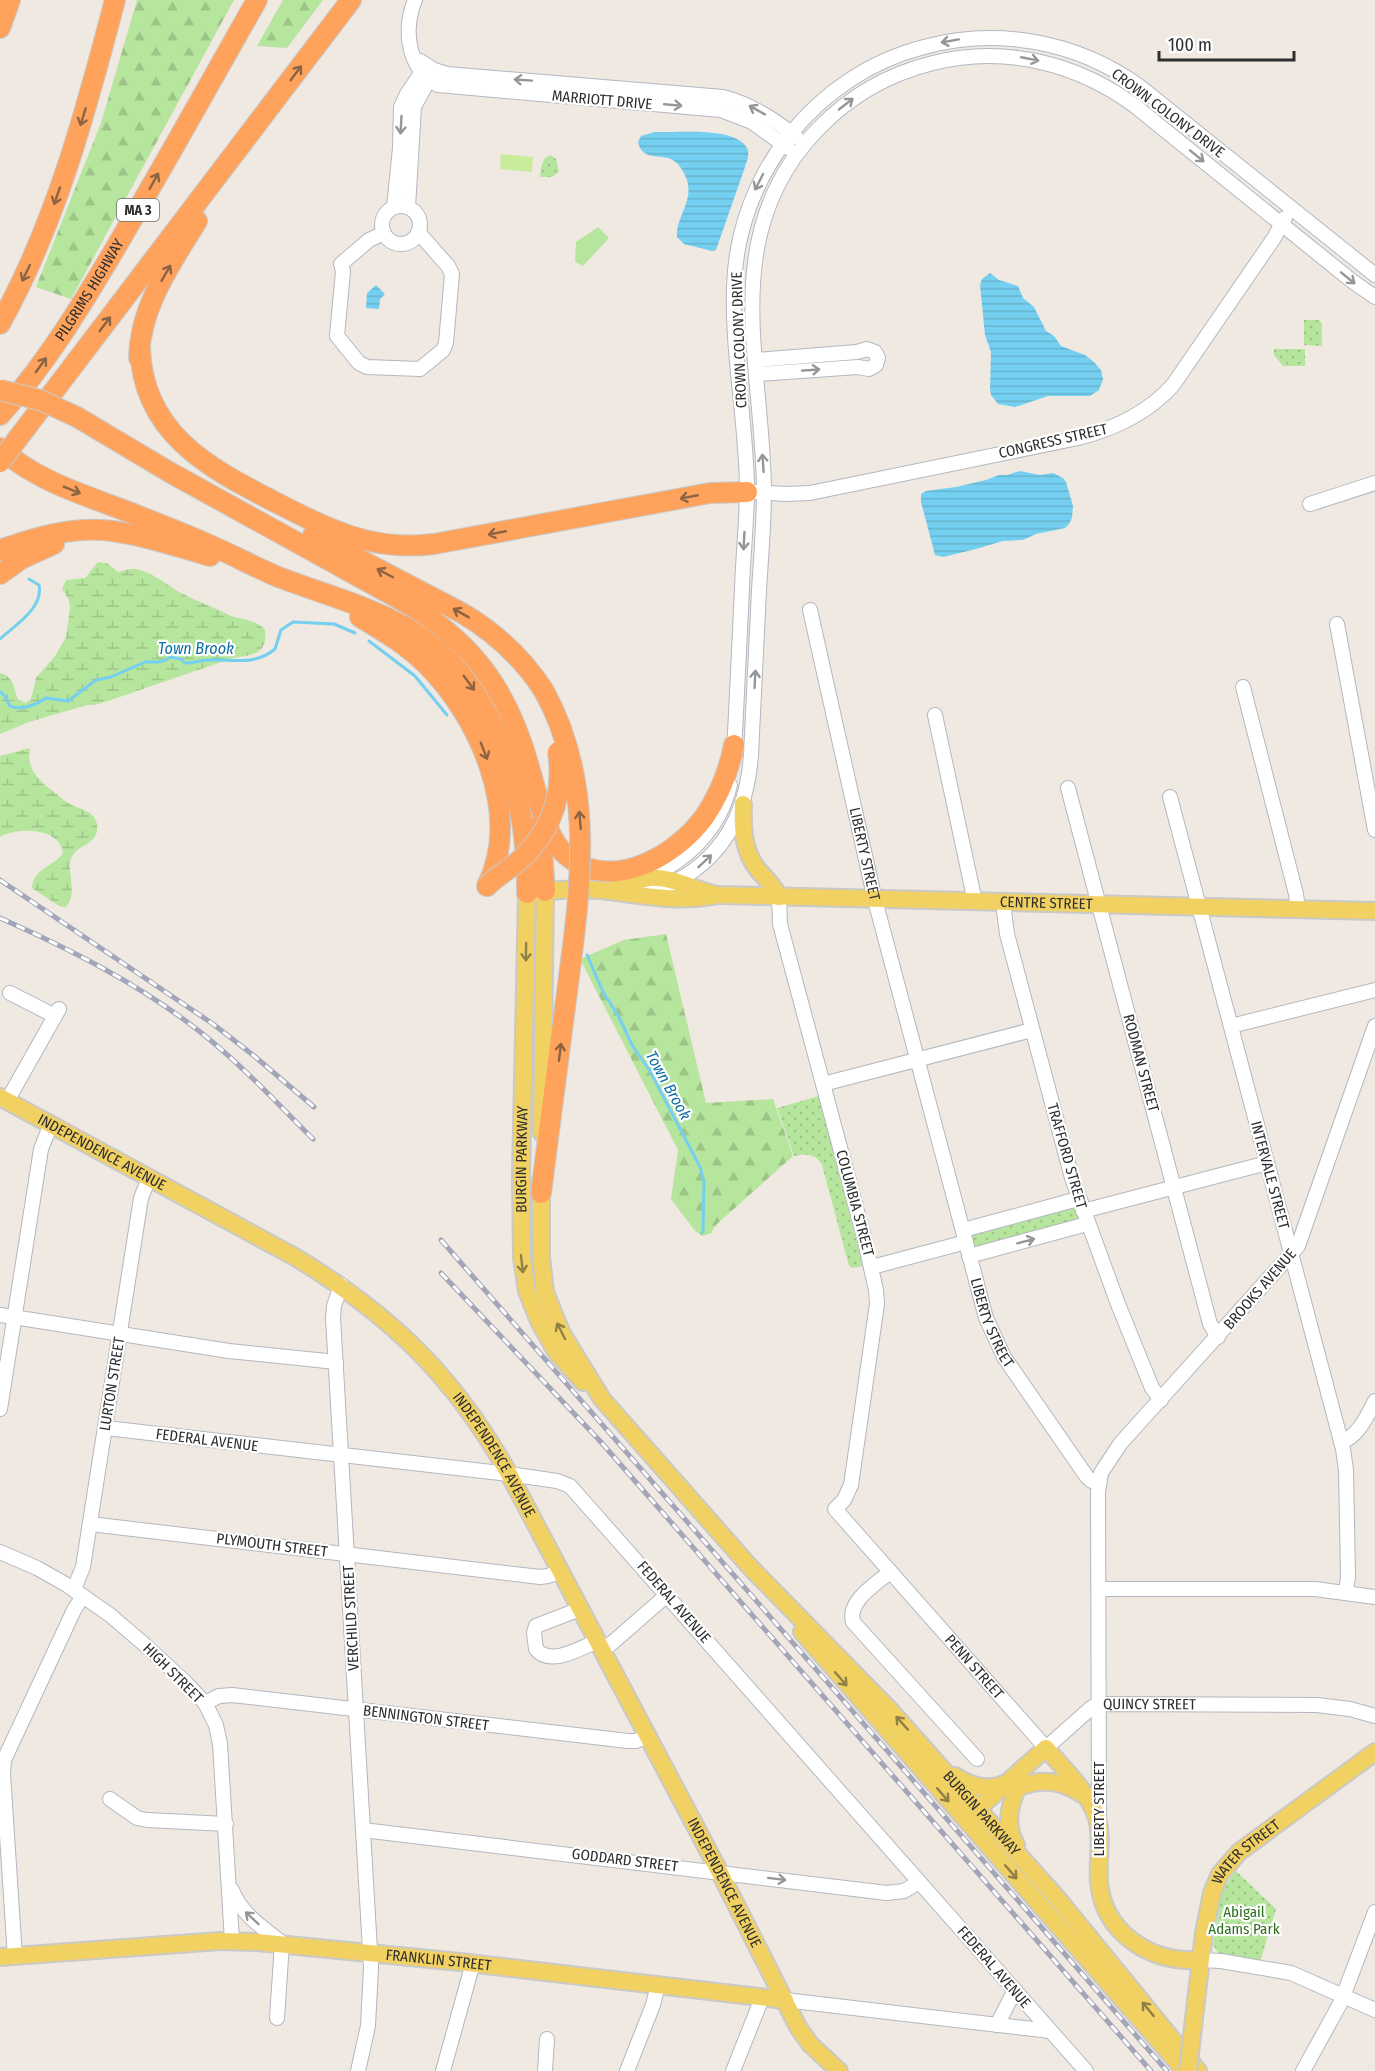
<svg xmlns="http://www.w3.org/2000/svg" width="1375" height="2071" viewBox="0 0 1375 2071" font-family="'Fira Sans Condensed',sans-serif">
<style>
.grass{fill:url(#grass-dots)}
.forest{fill:url(#forest-firs)}
.wetland{fill:url(#wetland-marsh)}
.garden{fill:#b6e59e}
.pitch{fill:#c9ec9a}
.water{fill:url(#water-rules)}
.lines{fill:none;stroke-linecap:round;stroke-linejoin:round}
.stream{stroke:#75cff0;stroke-width:3}
.minor-casing{stroke:#b4b7c1;stroke-width:16}
.major-casing{stroke:#c9c9c9;stroke-width:20}
.highway-casing{stroke:#c9c9c9;stroke-width:22}
.minor{stroke:#fff;stroke-width:14}
.major{stroke:#f2d163;stroke-width:16}
.highway{stroke:#ffa35c;stroke-width:20}
.rail-casing{stroke:#a3a6b8;stroke-width:5}
.rail{stroke:#fff;stroke-width:3;stroke-dasharray:9;stroke-linecap:butt}
.major-bridge-casing{stroke:#c9c9c9;stroke-width:20;stroke-linecap:butt}
.highway-bridge-casing{stroke:#c9c9c9;stroke-width:22;stroke-linecap:butt}
.major-bridge{stroke:#f2d163;stroke-width:16}
.highway-bridge{stroke:#ffa35c;stroke-width:20}
.oneway{stroke:#969696}
.oneway2{stroke:#8c6343}
.oneway3{stroke:#908048}
.labels{text-anchor:middle;stroke-width:4.5;stroke-linejoin:round;paint-order:stroke}
.shield{fill:#fff;stroke:#6d6d6d;stroke-width:1.5}
.shield-label{font-size:14px;font-weight:bold;fill:#2e2e2e}
.street-label{font-size:15px;fill:#2e2e2e;stroke:#fff}
.park-label{font-size:15px;fill:#2c6e1b;stroke:#fff}
.water-label{font-size:16px;font-style:italic;fill:#0d6fa3;stroke:#fff}
</style>
<defs>
<pattern id="grass-dots" width="8" height="8" patternUnits="userSpaceOnUse" patternTransform="scale(1.5)"><rect width="8" height="8" fill="#b6e59e"/><path d="M2 2h.1M6 6h.1" fill="none" stroke="#9dc588" stroke-width="1.8" stroke-linecap="round"/></pattern>
<pattern id="forest-firs" width="22" height="20" patternUnits="userSpaceOnUse" patternTransform="scale(1.5)"><rect width="22" height="20" fill="#b6e59e"/><path d="M5 1l3.5 6h-7zM16 11l3.5 6h-7z" fill="#9dc588"/></pattern>
<pattern id="wetland-marsh" width="20" height="14" patternUnits="userSpaceOnUse" patternTransform="scale(1.5)"><rect width="20" height="14" fill="#b6e59e"/><path d="M1 5h8M5 5V1M11 12h8M15 12V8" fill="none" stroke="#9dc588"/></pattern>
<pattern id="water-rules" width="6" height="5" patternUnits="userSpaceOnUse" patternTransform="scale(1.5)"><rect width="6" height="5" fill="#75cff0"/><path d="M0 2.5h6" fill="none" stroke="#66b2ce"/></pattern>
</defs>
<rect width="100%" height="100%" fill="#efe9e1"/>
<g class="grass">
<path d="M 550,155 L 556,159 L 559,172 L 552,177 L 540,177 C 541,169 541,159 550,155 Z"/>
<path d="M 1304,320 L 1319,320 L 1322,324 L 1322,346 L 1304,345 Z"/>
<path d="M 1274,349 L 1305,349 L 1305,366 L 1283,366 L 1274,355 Z"/>
<path d="M 819,1096 L 863,1266 L 852,1268 L 849,1266 L 822,1165 C 815,1153 807,1154 794,1156 L 777,1108 Z"/>
<path d="M 1078,1199 L 1087,1224 L 969,1256 L 963,1230 Z"/>
<path d="M 1235,1870 L 1276,1909 L 1260,1962 L 1219,1954 L 1213,1945 L 1221,1894 Z"/>
</g>
<g class="forest">
<path d="M 137,0 L 234,0 L 71,299 L 36,287 L 101,123 Z"/>
<path d="M 283,0 L 323,0 L 287,48 L 257,46 Z"/>
<path d="M 666,934 L 706,1103 L 773,1099 L 793,1156 L 717,1224 L 711,1233 L 703,1236 L 695,1231 L 671,1199 L 678,1150 L 580,959 L 624,940 Z"/>
</g>
<g class="wetland">
<path d="M 98,562 L 107,563 L 118,572 C 125,571 130,568 136,569 C 156,573 168,587 185,595 C 199,602 213,607 227,614 C 239,620 257,619 265,630 C 268,655 251,655 233,658 L 108,701 L 95,705 L 87,705 L 29,722 L 0,734 L 0,673 C 14,677 13,687 18,699 L 26,703 L 31,699 L 36,678 L 55,656 L 66,637 L 70,608 L 69,600 L 62,589 L 66,580 L 85,578 Z"/>
<path d="M 30,748 C 25,771 43,784 59,796 C 63,799 65,802 70,804 C 80,810 95,810 97,825 C 100,847 72,843 70,863 C 69,876 77,898 65,907 L 59,906 L 32,888 C 33,868 54,867 63,853 C 60,827 17,827 0,837 L 0,756 Z"/>
</g>
<path class="garden" d="M 598,227 L 609,238 L 583,266 L 575,262 L 576,242 Z"/>
<path class="pitch" d="M 501,154 L 533,157 L 532,172 L 500,169 Z"/>
<g class="water">
<path d="M 655,132 C 677,133 735,126 747,148 C 750,154 747,161 745,167 L 716,250 L 712,251 L 684,244 L 677,237 C 675,215 700,197 682,170 C 679,164 674,160 668,158 C 655,155 642,159 638,142 L 641,136 Z"/>
<path d="M 990,273 L 999,280 L 1018,286 L 1023,298 L 1034,307 L 1046,331 L 1054,336 L 1061,346 L 1085,355 L 1094,362 L 1101,370 L 1103,379 L 1099,390 L 1090,396 L 1048,396 L 1015,407 L 998,404 L 991,395 L 990,389 L 991,352 L 985,335 L 980,285 L 982,279 Z"/>
<path d="M 376,285 L 385,294 L 380,299 L 379,309 L 366,308 L 367,293 Z"/>
<path d="M 1020,471 L 1040,475 L 1053,473 L 1063,478 L 1066,482 L 1073,506 L 1072,518 L 1069,524 L 1065,528 L 1036,534 L 1023,540 L 1003,541 L 976,549 L 943,557 L 935,555 L 921,502 L 921,494 L 926,491 L 956,487 L 986,480 L 999,475 L 1007,475 Z"/>
</g>
<g class="lines">
<g class="stream">
<path d="M 0,639 C 14,626 44,608 39,585 L 29,579"/>
<path d="M 369,641 L 415,676 L 447,715"/>
<path d="M 0,692 L 4,695 L 10,706 C 21,711 36,705 46,698 L 68,701 L 96,680 L 111,677 L 145,662 L 158,662 L 166,660 L 170,657 L 181,659 L 185,663 C 194,663 201,660 209,660 C 233,659 255,666 275,649 L 281,630 L 293,622 L 334,624 L 355,633"/>
<path d="M 587,955 L 603,992 L 619,1017 L 632,1045 L 650,1071 L 700,1167 L 704,1182 L 703,1232"/>
</g>
<defs>
<g id="minor">
<path d="M 415,0 C 403,30 407,68 438,85 L 721,110 L 752,122 L 788,148"/>
<path d="M 420,61 L 434,70 L 447,74 L 723,97 C 751,104 774,119 796,137"/>
<circle cx="401" cy="225" r="19"/>
<path d="M 394,207 L 400,148 L 401,107 L 407,94 L 426,66"/>
<path d="M 408,207 L 414,107 L 433,72"/>
<path d="M 384,233 L 369,240 L 341,264 L 343,271 L 337,336 L 359,363 L 367,367 L 420,369 L 443,350 L 446,343 L 452,274 L 448,266 L 418,232"/>
<path d="M 755,360 L 857,352 L 867,349 L 875,352 L 878,358 L 876,365 L 869,369 L 858,367 L 757,374"/>
<path d="M 755,492 L 786,494 L 810,493 L 1078,438 C 1114,429 1147,414 1173,385 L 1274,238 L 1285,218"/>
<path d="M 1310,504 L 1375,483"/>
<path id="s1" d="M 810,610 L 875,900 L 986,1318 L 1004,1357 L 1087,1477 L 1092,1481 L 1099,1483"/>
<path d="M 1337,624 L 1375,830"/>
<path d="M 1243,687 L 1296,894 L 1298,909"/>
<path d="M 935,715 L 975,902"/>
<path d="M 734,754 C 737,699 739,644 742,589 C 743,555 747,521 747,487 C 746,420 732,354 734,287 C 737,175 815,75 924,47 C 998,27 1076,41 1139,86 L 1375,275"/>
<path d="M 1068,788 L 1210,1324 L 1218,1337"/>
<path d="M 1170,797 L 1343,1449 L 1346,1470 L 1348,1577 L 1346,1592"/>
<path d="M 646,878 C 687,861 720,829 730,785"/>
<path d="M 641,895 C 712,875 746,826 751,755 C 754,700 756,645 759,590 C 761,557 764,524 764,491 C 763,362 716,234 818,129 C 850,96 888,74 933,63 C 1004,45 1077,63 1135,106 L 1352,281 L 1375,297"/>
<path id="s2" d="M 779,897 L 780,924 L 864,1237 L 876,1290 L 877,1304 L 851,1485 L 844,1500 L 835,1509 L 1046,1748 L 1091,1708 L 1099,1704 L 1317,1705 L 1350,1709 L 1375,1716"/>
<path d="M 1003,903 L 1007,934 L 1072,1178 L 1118,1304 L 1152,1388 L 1161,1400"/>
<path d="M 10,993 L 55,1016"/>
<path d="M 1231,1026 L 1375,990"/>
<path d="M 823,1084 L 1032,1030"/>
<path d="M 7,1101 L 59,1009"/>
<path d="M 1083,1211 L 1267,1163"/>
<path d="M 963,1230 L 1078,1199"/>
<path d="M 969,1256 L 1087,1224"/>
<path d="M 872,1267 L 966,1242"/>
<path d="M 341,1285 L 334,1306 L 333,1318 L 371,1967 L 368,2026 L 358,2071"/>
<path d="M 0,1315 L 229,1351 L 336,1362"/>
<path d="M 0,1409 L 41,1149 L 51,1124"/>
<path d="M 106,1428 L 509,1474 L 557,1481 L 570,1486 L 1086,2071"/>
<path d="M 1341,1442 C 1358,1437 1367,1416 1375,1401"/>
<path d="M 90,1524 L 540,1577 L 548,1576 L 561,1571"/>
<path d="M 0,1552 L 37,1568 L 67,1585 L 110,1615 L 145,1645 L 185,1682 L 205,1703 L 216,1725 L 220,1744 L 232,1941"/>
<path d="M 890,1572 C 876,1584 847,1601 853,1622 L 977,1759"/>
<path d="M 74,1589 L 83,1567 L 141,1198 L 149,1178"/>
<path d="M 1099,1589 L 1315,1589 L 1375,1597"/>
<path d="M 580,1609 L 536,1626 L 534,1633 L 536,1649 C 550,1667 581,1648 597,1641"/>
<path d="M 602,1650 L 612,1643 L 667,1595"/>
<path d="M 205,1703 L 219,1696 L 232,1695 L 628,1741 L 636,1741 L 648,1736"/>
<path d="M 110,1799 L 137,1818 L 147,1820 L 226,1824"/>
<path d="M 1099,1819 L 1098,1492 L 1101,1473 L 1120,1444 L 1298,1246 L 1375,1026"/>
<path d="M 363,1830 L 887,1893 L 904,1891 L 919,1882"/>
<path d="M 232,1890 C 241,1914 263,1928 282,1943 L 277,2018"/>
<path d="M 15,1957 L 3,1774 L 4,1760 L 74,1610 L 83,1596"/>
<path d="M 1200,1960 L 1221,1961 L 1291,1973 L 1375,2010"/>
<path d="M 785,2000 L 1050,2031"/>
<path d="M 997,2025 L 1015,1990"/>
<path d="M 443,2071 L 473,1963"/>
<path d="M 545,2071 L 547,2039"/>
<path d="M 627,2071 L 653,2005 L 658,1985"/>
<path d="M 733,2071 L 762,1998"/>
<path d="M 1303,2071 L 1341,2002 L 1375,1912"/>
</g>
<g id="major">
<path d="M 743,804 C 742,828 743,852 759,871 C 767,880 774,886 779,897"/>
<path id="s3" d="M 609,891 C 623,888 635,880 649,878 C 674,876 695,891 718,895 L 1375,911"/>
<path id="s4" d="M 0,1097 L 295,1257 C 391,1315 454,1376 509,1474 L 719,1871 L 798,2027 L 810,2044 L 839,2071"/>
<path d="M 542,1133 L 545,891"/>
<path id="s5" d="M 541,1180 L 541,1257 L 545,1292 L 561,1332 L 602,1399 L 751,1568 L 888,1708 L 1058,1899 L 1198,2071"/>
<path id="s6" d="M 583,1382 L 557,1353 L 539,1321 L 527,1291 L 522,1258 L 521,1175 L 527,893 C 553,890 584,887 610,891 C 644,896 678,902 713,896"/>
<path d="M 802,1632 L 1185,2071"/>
<path d="M 955,1776 C 971,1786 986,1791 1004,1784"/>
<path d="M 972,1814 L 1046,1748 C 1064,1770 1088,1791 1097,1818 C 1103,1839 1097,1861 1099,1882 C 1104,1934 1151,1963 1200,1960"/>
<path d="M 1016,1845 C 1005,1825 1009,1808 1017,1788 C 1040,1778 1060,1780 1080,1793"/>
<path id="s7" d="M 0,1957 L 220,1941 L 257,1942 L 460,1962 L 785,2000"/>
<path id="s8" d="M 1193,2027 L 1204,1933 L 1212,1893 L 1220,1874 L 1239,1852 L 1375,1752"/>
</g>
<g id="highway">
<path d="M 0,28 L 10,0"/>
<path d="M 0,324 C 56,223 86,111 115,0"/>
<path d="M 140,347 C 142,432 207,467 273,501 C 328,529 371,552 434,544 L 710,493 L 747,492"/>
<path d="M 139,358 C 140,306 171,264 197,221"/>
<path id="s9" d="M 0,415 C 47,363 83,303 119,242 C 166,162 211,81 257,0"/>
<path d="M 77,417 L 171,473 L 403,601 C 474,642 509,692 530,770 C 537,794 545,832 561,850 C 605,897 675,858 705,816 C 720,794 729,770 734,745"/>
<path d="M 19,437 L 351,0"/>
<path d="M 0,448 C 37,482 88,496 134,514 C 161,525 188,535 214,547 C 235,556 255,567 276,576 C 319,593 367,605 407,628 C 496,680 528,795 527,893"/>
<path d="M 313,535 L 462,613 C 496,633 522,657 544,691"/>
<path d="M 0,550 C 36,537 74,526 112,531 C 145,535 178,547 210,556"/>
<path d="M 0,574 L 21,559 L 54,544"/>
<path d="M 360,617 C 383,631 407,645 427,665 C 479,717 523,814 487,886"/>
<path d="M 540,825 L 545,891"/>
<path d="M 541,1193 L 571,961"/>
</g>
</defs>
<use href="#minor" class="minor-casing"/>
<use href="#major" class="major-casing"/>
<use href="#highway" class="highway-casing"/>
<use href="#minor" class="minor"/>
<use href="#major" class="major"/>
<use href="#highway" class="highway"/>
<defs>
<g id="rail">
<path d="M 0,880 L 213,1024 L 253,1055 L 314,1107"/>
<path d="M 0,918 C 70,949 139,984 199,1031 C 241,1064 276,1102 313,1139"/>
<path d="M 441,1240 L 1167,2071"/>
<path d="M 441,1273 L 600,1441 L 1151,2071"/>
</g>
</defs>
<use href="#rail" class="rail-casing"/>
<use href="#rail" class="rail"/>
<defs>
<path id="major-bridge" d="M 1188,2071 L 1193,2027"/>
<g id="highway-bridge">
<path d="M 0,390 L 40,400 L 77,417"/>
<path d="M 0,462 L 19,437"/>
<path d="M 544,691 C 591,776 583,869 571,961"/>
<path d="M 487,886 C 498,875 512,868 523,857 C 553,828 564,793 558,752"/>
</g>
</defs>
<use href="#major-bridge" class="major-bridge-casing"/>
<use href="#highway-bridge" class="highway-bridge-casing"/>
<use href="#major-bridge" class="major-bridge"/>
<use href="#highway-bridge" class="highway-bridge"/>
</g>
<defs><path id="oneway-shaft" d="M-6 0H5M1.5-3L5.5 0L1.5 3" fill="none" stroke-width="1.6" stroke-linecap="round" stroke-linejoin="round" transform="scale(1.5)"/></defs>
<g class="oneway">
<use href="#oneway-shaft" transform="translate(950 41) rotate(170)"/>
<use href="#oneway-shaft" transform="translate(1030 59) rotate(11)"/>
<use href="#oneway-shaft" transform="translate(523 80) rotate(-176)"/>
<use href="#oneway-shaft" transform="translate(846 104) rotate(-38)"/>
<use href="#oneway-shaft" transform="translate(673 105) rotate(5)"/>
<use href="#oneway-shaft" transform="translate(757 110) rotate(-151)"/>
<use href="#oneway-shaft" transform="translate(401 125) rotate(93)"/>
<use href="#oneway-shaft" transform="translate(1197 156) rotate(39)"/>
<use href="#oneway-shaft" transform="translate(759 182) rotate(117)"/>
<use href="#oneway-shaft" transform="translate(1348 278) rotate(39)"/>
<use href="#oneway-shaft" transform="translate(811 370) rotate(-4)"/>
<use href="#oneway-shaft" transform="translate(763 463) rotate(-94)"/>
<use href="#oneway-shaft" transform="translate(744 541) rotate(93)"/>
<use href="#oneway-shaft" transform="translate(755 679) rotate(-87)"/>
<use href="#oneway-shaft" transform="translate(705 861) rotate(-43)"/>
<use href="#oneway-shaft" transform="translate(1026 1241) rotate(-15)"/>
<use href="#oneway-shaft" transform="translate(777 1879) rotate(7)"/>
<use href="#oneway-shaft" transform="translate(252 1918) rotate(-137)"/>
</g>
<g class="oneway2">
<use href="#oneway-shaft" transform="translate(296 73) rotate(-53)"/>
<use href="#oneway-shaft" transform="translate(83 117) rotate(107)"/>
<use href="#oneway-shaft" transform="translate(154 181) rotate(-61)"/>
<use href="#oneway-shaft" transform="translate(57 196) rotate(109)"/>
<use href="#oneway-shaft" transform="translate(26 273) rotate(116)"/>
<use href="#oneway-shaft" transform="translate(166 273) rotate(-60)"/>
<use href="#oneway-shaft" transform="translate(105 324) rotate(-53)"/>
<use href="#oneway-shaft" transform="translate(41 365) rotate(-54)"/>
<use href="#oneway-shaft" transform="translate(72 490) rotate(22)"/>
<use href="#oneway-shaft" transform="translate(689 497) rotate(169)"/>
<use href="#oneway-shaft" transform="translate(497 533) rotate(169)"/>
<use href="#oneway-shaft" transform="translate(385 573) rotate(-152)"/>
<use href="#oneway-shaft" transform="translate(461 613) rotate(-151)"/>
<use href="#oneway-shaft" transform="translate(469 683) rotate(54)"/>
<use href="#oneway-shaft" transform="translate(484 751) rotate(69)"/>
<use href="#oneway-shaft" transform="translate(580 820) rotate(-95)"/>
<use href="#oneway-shaft" transform="translate(560 1052) rotate(-83)"/>
</g>
<g class="oneway3">
<use href="#oneway-shaft" transform="translate(526 952) rotate(91)"/>
<use href="#oneway-shaft" transform="translate(522 1264) rotate(83)"/>
<use href="#oneway-shaft" transform="translate(561 1331) rotate(-117)"/>
<use href="#oneway-shaft" transform="translate(841 1679) rotate(49)"/>
<use href="#oneway-shaft" transform="translate(902 1723) rotate(-132)"/>
<use href="#oneway-shaft" transform="translate(943 1795) rotate(49)"/>
<use href="#oneway-shaft" transform="translate(1011 1872) rotate(49)"/>
<use href="#oneway-shaft" transform="translate(1148 2009) rotate(-129)"/>
</g>
<g class="labels">
<rect class="shield" x="117" y="199" width="42" height="22" rx="4.5"/>
<g class="shield-label">
<text x="138" y="215">MA 3</text>
</g>
<g class="street-label">
<text transform="translate(602 100) rotate(5)" y="5">MARRIOTT DRIVE</text>
<text transform="translate(1168 113) rotate(37)" y="5">CROWN COLONY DRIVE</text>
<text dy="5" stroke="none"><textPath href="#s9" startOffset="154">PILGRIMS HIGHWAY</textPath></text>
<text transform="translate(739 340) rotate(-92)" y="5">CROWN COLONY DRIVE</text>
<text transform="translate(1053 441) rotate(-13)" y="5">CONGRESS STREET</text>
<text dy="5" stroke="none"><textPath href="#s1" startOffset="250">LIBERTY STREET</textPath></text>
<text dy="5" stroke="none"><textPath href="#s3" startOffset="442">CENTRE STREET</textPath></text>
<text transform="translate(1141 1063) rotate(75)" y="5">RODMAN STREET</text>
<text dy="5" stroke="none"><textPath href="#s4" startOffset="116">INDEPENDENCE AVENUE</textPath></text>
<text transform="translate(1067 1156) rotate(74)" y="5">TRAFFORD STREET</text>
<text dy="5" stroke="none"><textPath href="#s6" startOffset="240">BURGIN PARKWAY</textPath></text>
<text transform="translate(1270 1175) rotate(75)" y="5">INTERVALE STREET</text>
<text transform="translate(855 1203) rotate(75)" y="5">COLUMBIA STREET</text>
<text transform="translate(1260 1289) rotate(-49)" y="5">BROOKS AVENUE</text>
<text dy="5" stroke="none"><textPath href="#s1" startOffset="736">LIBERTY STREET</textPath></text>
<text transform="translate(112 1384) rotate(-81)" y="5">LURTON STREET</text>
<text transform="translate(207 1440) rotate(7)" y="5">FEDERAL AVENUE</text>
<text dy="5" stroke="none"><textPath href="#s4" startOffset="620">INDEPENDENCE AVENUE</textPath></text>
<text transform="translate(272 1545) rotate(7)" y="5">PLYMOUTH STREET</text>
<text transform="translate(674 1602) rotate(49)" y="5">FEDERAL AVENUE</text>
<text transform="translate(351 1618) rotate(-93)" y="5">VERCHILD STREET</text>
<text dy="5" stroke="none"><textPath href="#s2" startOffset="842">PENN STREET</textPath></text>
<text transform="translate(173 1673) rotate(45)" y="5">HIGH STREET</text>
<text dy="5" stroke="none"><textPath href="#s2" startOffset="1070">QUINCY STREET</textPath></text>
<text transform="translate(426 1718) rotate(7)" y="5">BENNINGTON STREET</text>
<text transform="translate(1099 1809) rotate(-90)" y="5">LIBERTY STREET</text>
<text dy="5" stroke="none"><textPath href="#s5" startOffset="796">BURGIN PARKWAY</textPath></text>
<text dy="5" stroke="none"><textPath href="#s8" startOffset="190">WATER STREET</textPath></text>
<text transform="translate(625 1860) rotate(7)" y="5">GODDARD STREET</text>
<text dy="5" stroke="none"><textPath href="#s4" startOffset="1106">INDEPENDENCE AVENUE</textPath></text>
<text dy="5" stroke="none"><textPath href="#s7" startOffset="440">FRANKLIN STREET</textPath></text>
<text transform="translate(994 1967) rotate(49)" y="5">FEDERAL AVENUE</text>
</g>
<g class="park-label">
<text x="1244" y="1917">Abigail<tspan x="1244" dy="17">Adams Park</tspan></text>
</g>
<g class="water-label">
<text x="196" y="654">Town Brook</text>
<text transform="translate(669 1085) rotate(61)" y="6">Town Brook</text>
</g>
</g>
<path d="M1159 51v9h135v-9" fill="none" stroke="#2e2e2e" stroke-width="3"/>
<text x="1168" y="51" font-size="18" fill="#2e2e2e" stroke="#ffffff" stroke-width="4.5" paint-order="stroke">100 m</text>
</svg>
